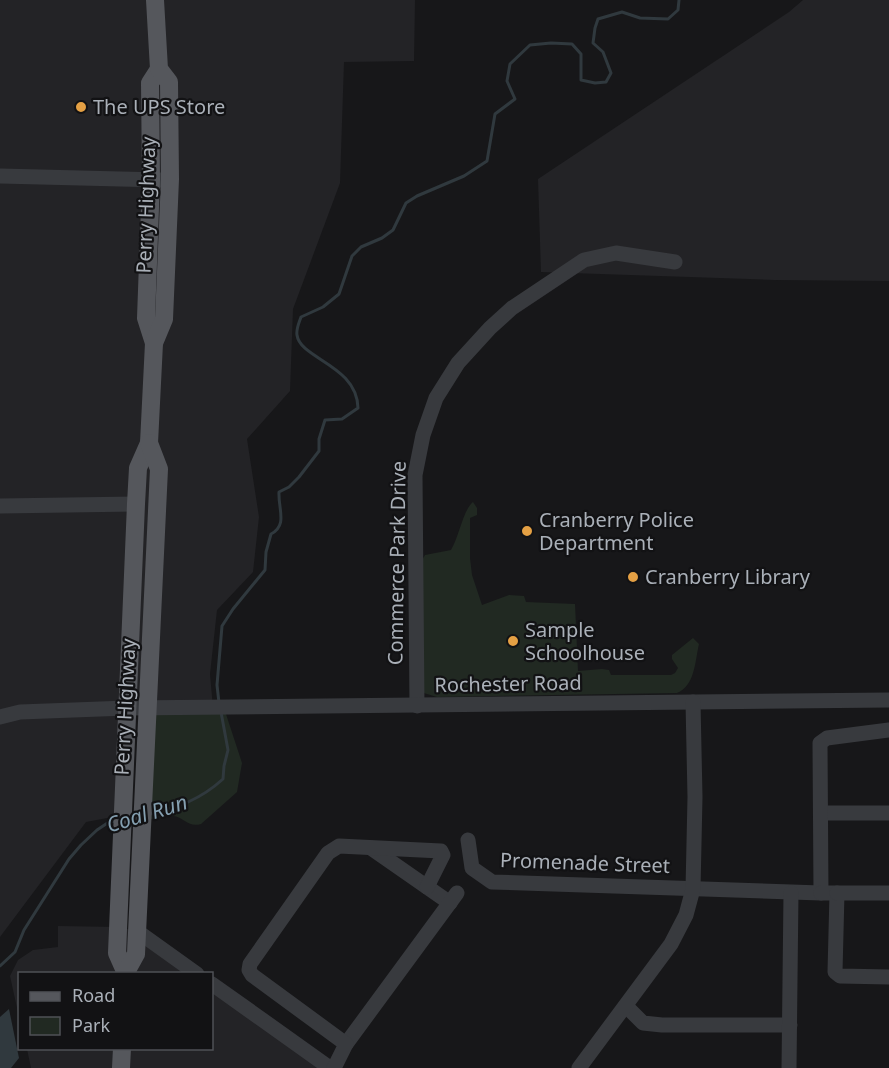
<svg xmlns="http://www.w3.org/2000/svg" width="889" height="1068" viewBox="0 0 889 1068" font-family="'Noto Sans',sans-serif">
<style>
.built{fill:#232326}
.green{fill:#212922}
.water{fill:#30393e}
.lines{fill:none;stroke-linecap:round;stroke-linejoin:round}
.stream{stroke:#30393e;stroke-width:3}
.minor{stroke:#383a3e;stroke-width:15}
.major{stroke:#55575c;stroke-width:18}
.poi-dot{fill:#e4a044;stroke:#121214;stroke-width:2}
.labels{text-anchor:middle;stroke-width:4.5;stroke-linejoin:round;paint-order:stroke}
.poi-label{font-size:20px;fill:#aab0b8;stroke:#121214;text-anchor:start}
.street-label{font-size:20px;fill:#aab0b8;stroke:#121214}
.water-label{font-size:21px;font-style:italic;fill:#849fb0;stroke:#121214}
</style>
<rect width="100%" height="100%" fill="#171719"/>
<g class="built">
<path d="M 0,0 L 415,0 L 414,61 L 344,62 L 340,183 L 293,309 L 290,391 L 247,439 L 259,517 L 253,572 L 217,610 L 210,674 L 213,708 L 127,708 L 123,815 L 86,822 L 0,937 Z"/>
<path d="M 803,0 L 889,0 L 889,281 L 775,280 L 541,272 L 538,179 L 789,12 Z"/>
<path d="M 58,926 L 118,927 L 137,931 L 197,973 L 20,974 L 19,1017 L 10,976 L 18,960 L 33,950 L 58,947 Z"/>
<path d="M 212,984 L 330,1068 L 31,1068 L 27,1049 L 212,1048 Z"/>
</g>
<g class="green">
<path d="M 473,502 L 477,508 L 477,515 L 470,518 L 470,558 L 472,575 L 482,605 L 509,595 L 524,596 L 526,602 L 575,604 L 578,671 L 602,669 L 609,670 L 611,675 L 671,675 L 675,673 L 678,668 L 672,659 L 672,655 L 693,638 L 699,644 C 695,661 695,686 677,693 L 437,697 L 417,691 L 420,564 L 425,555 L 451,550 C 459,537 463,510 473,502 Z"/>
<path d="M 224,708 L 242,763 L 237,792 L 201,824 C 188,828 184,817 173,816 C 163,815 151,820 142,822 L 147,709 Z"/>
</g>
<path class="water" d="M 9,1009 L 19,1058 L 11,1068 L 0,1068 L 0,1017 Z"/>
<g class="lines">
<g class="stream">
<path d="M 219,703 L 217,685 L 222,626 L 233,609 L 265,570 L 266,552 L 271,534 C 288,525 278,509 279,492 L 289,487 L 299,477 L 319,451 L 319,439 L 325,420 L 342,419 L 358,408 C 357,365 300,359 297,335 C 296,329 299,323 301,317 L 323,307 L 339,294 L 352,256 L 361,247 L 382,238 L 393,230 L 406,203 L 417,196 L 464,176 L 487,161 L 495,114 L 515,99 L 507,81 L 510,64 L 530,45 L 551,43 L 572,44 L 581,54 L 581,80 L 595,83 L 606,82 L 611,73 L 603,52 L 593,43 L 595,28 L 598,19 L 622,12 L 640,18 L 668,19 L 678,10 L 679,0"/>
<path d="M 149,814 C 178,808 201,799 223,779 L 224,766 L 228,750 L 221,712"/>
<path d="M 0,966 L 15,952 L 24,930 L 69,859 L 81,845 L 97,830 L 109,822 L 116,821"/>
</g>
<g class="minor">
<path d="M 0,176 L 161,180"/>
<path d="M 0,506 L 136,504"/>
<path d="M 417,706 L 415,475 L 423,435 L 436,398 L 458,363 L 490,328 L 512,308 L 584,260 L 616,253 L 675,262"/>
<path d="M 0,717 L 20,712 L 127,708 L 889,700"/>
<path d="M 821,813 L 889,813"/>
<path d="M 468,840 L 472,868 L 492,882 L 821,893 L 820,743 L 827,738 L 889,730"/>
<path d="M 371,848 L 450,903"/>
<path d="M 821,893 L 837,893 L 835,972 L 840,976 L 889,977"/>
<path d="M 837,893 L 889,893"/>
<path d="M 137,931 L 197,974"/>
<path d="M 212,984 L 330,1068"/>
<path d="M 626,1006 L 643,1023 L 662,1025 L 790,1025"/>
<path d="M 346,1044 L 457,893"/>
<path d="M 334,1068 L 346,1044 L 252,975 L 249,970 L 250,964 L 328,853 L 339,846 L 441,851 L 443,855 L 427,887"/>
<path d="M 579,1068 L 671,944 L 686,915 L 693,889 L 695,797 L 693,702"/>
<path d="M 789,1068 L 791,893"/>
</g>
<g class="major">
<path d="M 154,343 L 146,318 L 151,180 L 150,83 L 159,69"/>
<path d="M 125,971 L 117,953 L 136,504 L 138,468 L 149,443 L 154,343 L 164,319 L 170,179 L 169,82 L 159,69 L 155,0"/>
<path d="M 125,974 L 136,954 L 159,469 L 149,443"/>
<path d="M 121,1068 L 122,1048"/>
</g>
</g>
<g class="poi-dot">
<circle cx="81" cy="107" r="6"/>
<circle cx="527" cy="531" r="6"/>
<circle cx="633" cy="577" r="6"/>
<circle cx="513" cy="641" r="6"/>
</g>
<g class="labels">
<g class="poi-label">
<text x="93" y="114">The UPS Store</text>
<text x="539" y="527">Cranberry Police<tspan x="539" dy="23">Department</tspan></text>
<text x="645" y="584">Cranberry Library</text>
<text x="525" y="637">Sample<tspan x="525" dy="23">Schoolhouse</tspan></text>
</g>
<g class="street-label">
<text transform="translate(146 205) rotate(-88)" y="7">Perry Highway</text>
<text transform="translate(397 563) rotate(-89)" y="7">Commerce Park Drive</text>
<text transform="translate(508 684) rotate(-1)" y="7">Rochester Road</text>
<text transform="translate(125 707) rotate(-87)" y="7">Perry Highway</text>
<text transform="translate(585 863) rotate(2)" y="7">Promenade Street</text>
</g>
<g class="water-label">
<text transform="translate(147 814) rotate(-17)" y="7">Coal Run</text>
</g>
</g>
<rect x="18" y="972" width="195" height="78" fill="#121214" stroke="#4f5156" stroke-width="1.5"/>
<rect x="30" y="992" width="30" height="9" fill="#55575c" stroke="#4f5156" stroke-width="1.5"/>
<text x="72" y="1002" font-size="18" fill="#aab0b8">Road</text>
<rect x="30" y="1017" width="30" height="18" fill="#212922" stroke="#4f5156" stroke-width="1.5"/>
<text x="72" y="1032" font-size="18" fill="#aab0b8">Park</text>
</svg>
